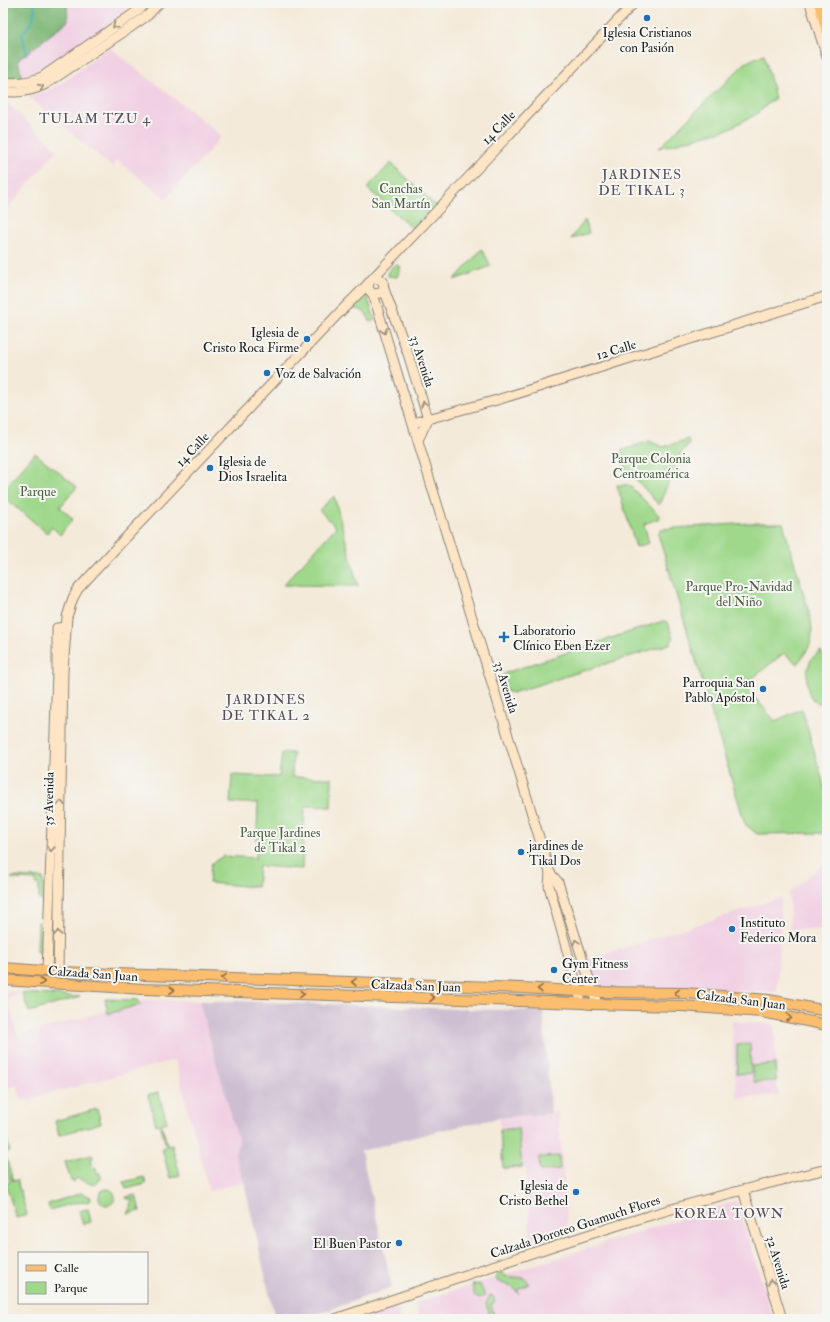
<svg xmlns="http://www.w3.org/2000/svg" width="830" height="1322" viewBox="0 0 830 1322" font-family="'IM FELL Double Pica',serif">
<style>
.built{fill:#f1d0e3}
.industrial{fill:#cebed1}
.green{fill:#9fd88b;stroke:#5e7a54}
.forest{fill:#7fb877;stroke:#4e6a4a}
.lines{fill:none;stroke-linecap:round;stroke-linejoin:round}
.stream{stroke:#3babb8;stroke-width:2}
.secondary-casing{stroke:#88837a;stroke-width:11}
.primary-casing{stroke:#88837a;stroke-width:12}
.highway-casing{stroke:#88837a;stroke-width:14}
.secondary{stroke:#fde5c5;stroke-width:9}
.primary{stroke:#fbbd6e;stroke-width:10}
.highway{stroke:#fbbd6e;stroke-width:12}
.oneway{stroke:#988b79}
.oneway2{stroke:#8c6c45}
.poi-dot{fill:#1f6fb2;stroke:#f6f6f2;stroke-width:1.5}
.labels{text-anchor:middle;stroke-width:4;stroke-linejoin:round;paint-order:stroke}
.poi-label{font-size:13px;fill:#1c1c1c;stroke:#f6f6f2;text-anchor:start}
.street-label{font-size:13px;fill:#1c1c1c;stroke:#f6f6f2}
.park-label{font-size:13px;fill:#4a5e43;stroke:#f6f6f2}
.neighbourhood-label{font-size:14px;letter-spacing:1px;fill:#594d59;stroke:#f6f6f2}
</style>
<rect width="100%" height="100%" fill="#f6f6f2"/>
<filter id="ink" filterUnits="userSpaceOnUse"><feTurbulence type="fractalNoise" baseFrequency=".025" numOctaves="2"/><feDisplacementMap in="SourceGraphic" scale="8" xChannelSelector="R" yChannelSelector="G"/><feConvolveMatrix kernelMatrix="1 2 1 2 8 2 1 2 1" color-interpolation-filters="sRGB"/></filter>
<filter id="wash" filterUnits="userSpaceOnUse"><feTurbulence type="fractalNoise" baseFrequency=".012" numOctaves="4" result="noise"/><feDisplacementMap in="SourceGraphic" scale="16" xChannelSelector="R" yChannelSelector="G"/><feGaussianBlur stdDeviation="0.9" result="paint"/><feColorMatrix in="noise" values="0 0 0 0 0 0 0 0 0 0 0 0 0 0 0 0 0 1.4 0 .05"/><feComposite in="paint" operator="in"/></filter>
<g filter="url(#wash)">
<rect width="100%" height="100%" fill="#f4ead9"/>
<g class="built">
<path d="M 67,3 L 139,3 L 52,65 L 41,72 L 22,78 L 18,60 L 68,21 Z"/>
<path d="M 109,47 L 222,136 L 166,199 L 117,160 L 112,167 L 28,96 L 48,90 L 65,81 Z"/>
<path d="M 3,99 L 57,150 L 3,214 Z"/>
<path d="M 827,861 L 827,930 L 790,929 L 789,893 Z"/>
<path d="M 781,898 L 777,992 L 595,987 L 586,960 Z"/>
<path d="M 3,991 L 22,993 L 7,997 L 18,1036 L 107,1011 L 107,1013 L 141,1004 L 138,1000 L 199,1001 L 239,1143 L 235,1154 L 244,1182 L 209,1191 L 175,1060 L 21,1101 L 17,1085 L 3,1089 Z"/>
<path d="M 731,1021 L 774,1024 L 778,1095 L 737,1098 Z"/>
<path d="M 558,1112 L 568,1235 L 531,1245 L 526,1168 L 503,1170 L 499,1119 Z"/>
<path d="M 737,1201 L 773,1319 L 419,1319 L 415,1303 Z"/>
<path d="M 397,1307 L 401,1319 L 364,1319 Z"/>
</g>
<path class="industrial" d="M 199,1001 L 237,1001 L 458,1009 L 543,1011 L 551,1113 L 499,1118 L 438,1131 L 361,1151 L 392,1287 L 304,1319 L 275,1319 L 244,1182 L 235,1154 L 239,1143 Z"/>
<g class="green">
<path d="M 764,54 L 775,98 L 755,115 L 728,129 L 659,148 L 745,63 Z"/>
<path d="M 391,163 L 435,205 L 413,229 L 367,188 Z"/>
<path d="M 585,220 L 589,233 L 571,239 Z"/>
<path d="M 482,249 L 491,266 L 454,280 Z"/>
<path d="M 395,264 L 401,267 L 397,277 L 388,276 L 388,271 Z"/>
<path d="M 366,293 L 375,320 L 370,322 C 367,311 360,308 349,309 Z"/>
<path d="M 688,439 L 689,443 L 680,455 L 659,505 L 635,478 L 627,474 L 621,451 L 649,441 L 663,447 Z"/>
<path d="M 35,453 L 77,487 L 60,507 L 73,519 L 60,535 L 52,527 L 47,533 L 3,496 L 3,490 Z"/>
<path d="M 617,485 L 629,485 L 658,514 L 660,518 L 644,524 L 649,543 L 636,547 Z"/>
<path d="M 334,496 L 358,586 L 283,585 L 336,527 L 319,510 Z"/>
<path d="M 750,523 L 783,523 L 811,620 C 814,643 810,647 797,664 L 784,653 L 744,685 L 775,721 L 802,709 L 827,796 L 827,833 L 757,834 L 745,824 L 658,534 L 661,529 Z"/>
<path d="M 663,621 L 668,622 L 673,639 L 670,644 L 512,693 L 506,691 L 502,677 L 505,673 Z"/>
<path d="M 821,651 L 827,667 L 827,702 L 822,704 C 819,703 816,702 813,700 C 806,693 805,672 810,662 C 812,657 817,654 821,651 Z"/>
<path d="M 282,753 L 293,753 L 292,777 L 332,778 L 331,807 L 305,806 L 302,869 L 259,866 L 257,887 L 209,883 L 211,864 L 223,856 L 256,858 L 258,803 L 230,803 L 232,775 L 279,777 Z"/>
<path d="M 12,877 L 43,878 L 43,901 L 39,900 L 39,885 L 36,884 L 36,880 L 12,879 Z"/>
<path d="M 38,922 L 43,922 L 42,952 L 37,952 Z"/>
<path d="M 22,993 L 80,997 L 29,1012 Z"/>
<path d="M 105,999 L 138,1000 L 141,1004 L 108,1014 Z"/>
<path d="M 750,1044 L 751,1073 L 737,1074 L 737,1045 Z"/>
<path d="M 775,1064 L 776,1081 L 754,1082 L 752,1066 Z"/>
<path d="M 158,1092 L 167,1122 L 161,1124 L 168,1146 L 172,1145 L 180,1175 L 170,1178 L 162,1148 L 166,1146 L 160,1124 L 156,1125 L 148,1095 Z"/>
<path d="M 97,1109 L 101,1123 L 59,1135 L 55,1121 Z"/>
<path d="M 3,1128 L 10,1151 L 5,1153 L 13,1181 L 17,1180 L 27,1215 L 16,1218 L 6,1184 L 10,1182 L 3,1153 Z"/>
<path d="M 518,1128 L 522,1167 L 503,1168 L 500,1130 Z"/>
<path d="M 92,1155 L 93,1158 L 91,1159 L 93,1168 L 96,1168 L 97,1173 L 100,1173 L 101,1179 L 94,1185 L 76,1178 L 74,1182 L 71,1181 L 65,1162 Z"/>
<path d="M 559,1156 L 560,1169 L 540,1171 L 539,1157 Z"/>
<path d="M 144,1177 L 146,1184 L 126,1189 L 124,1182 Z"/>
<circle cx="107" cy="1197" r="8"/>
<path d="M 81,1193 L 91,1197 L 90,1200 L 87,1202 L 74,1203 L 50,1210 L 48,1204 Z"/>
<path d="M 136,1195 L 140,1211 L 128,1214 L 131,1208 L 132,1199 L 127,1199 L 126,1197 Z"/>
<path d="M 88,1209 L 91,1222 L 83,1224 L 79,1211 Z"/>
<path d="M 503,1272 L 504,1276 L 524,1278 L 526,1279 L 529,1284 L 518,1289 L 519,1294 L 514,1288 L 497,1281 L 496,1277 L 497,1274 Z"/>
<path d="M 480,1284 L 485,1296 L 478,1299 L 477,1296 L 475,1297 L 472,1285 Z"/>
<path d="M 490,1295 L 493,1296 L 495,1302 L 491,1305 L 495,1319 L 491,1319 L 486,1304 Z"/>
</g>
<path class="forest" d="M 3,3 L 67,3 L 68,21 L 18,60 L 22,78 L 8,82 L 3,78 L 3,28 L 5,26 L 3,20 Z"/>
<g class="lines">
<path class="stream" d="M 27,54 L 22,34 L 33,20 L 35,3"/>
</g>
</g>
<g filter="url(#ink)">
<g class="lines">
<defs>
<g id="secondary">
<path d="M 810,3 L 827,57"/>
<path d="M 3,82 C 17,84 28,83 42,77 L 139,10 L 146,3"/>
<path d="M 3,91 C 19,94 32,91 46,84 L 131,27 L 148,15 L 159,3"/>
<path d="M 373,278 L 634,3"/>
<path d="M 384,289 L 381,293 L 373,294 L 369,290 C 367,283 370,279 376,278 L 383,281 L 384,289 L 408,354 L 428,419 L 418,440"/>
<path d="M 373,294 L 550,873 L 558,882 L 597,1004"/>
<path d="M 413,423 L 497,400 L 827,296"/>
<path d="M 550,873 L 549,886 L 580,997"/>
<path d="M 47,972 L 57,671 L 57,628 L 66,627"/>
<path d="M 58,972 L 63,671 L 67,617 L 73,598 L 78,589 L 115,549 L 339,313 L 368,284"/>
<path d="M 743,1190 L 782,1319"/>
<path d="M 335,1319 C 439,1284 543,1248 648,1216 C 707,1198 767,1184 827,1169"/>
</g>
<g id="primary">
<path d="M 3,968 L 58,972 L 521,988 L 593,992 L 686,993 L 769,1000 L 827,1011"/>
<path d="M 3,980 L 143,989 L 582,1003 L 591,1004 L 682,1006 L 762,1012 L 827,1025"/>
</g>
<path id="highway" d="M 820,3 L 827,28"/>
</defs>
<use href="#secondary" class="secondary-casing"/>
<use href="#primary" class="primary-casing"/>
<use href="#highway" class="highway-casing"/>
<use href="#secondary" class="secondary"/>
<use href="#primary" class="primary"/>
<use href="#highway" class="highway"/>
</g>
<defs><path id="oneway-chevron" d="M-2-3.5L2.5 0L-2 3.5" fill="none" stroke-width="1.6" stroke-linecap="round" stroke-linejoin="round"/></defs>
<g class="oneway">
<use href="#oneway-chevron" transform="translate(115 26) rotate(145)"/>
<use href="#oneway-chevron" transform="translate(41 87) rotate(-24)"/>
<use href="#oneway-chevron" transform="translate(384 331) rotate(74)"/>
<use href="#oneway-chevron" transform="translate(424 404) rotate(-107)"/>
<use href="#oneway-chevron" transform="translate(61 803) rotate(-89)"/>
<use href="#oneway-chevron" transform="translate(51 849) rotate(92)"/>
<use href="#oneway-chevron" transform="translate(58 933) rotate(-90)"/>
<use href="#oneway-chevron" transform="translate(576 942) rotate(-107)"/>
<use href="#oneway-chevron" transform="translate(771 1282) rotate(-107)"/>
</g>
<g class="oneway2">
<use href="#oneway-chevron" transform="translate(224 978) rotate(-178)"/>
<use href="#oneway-chevron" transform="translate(42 982) rotate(4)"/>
<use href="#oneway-chevron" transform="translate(354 982) rotate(-178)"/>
<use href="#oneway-chevron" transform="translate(540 989) rotate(-177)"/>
<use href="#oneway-chevron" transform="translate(172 990) rotate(2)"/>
<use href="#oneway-chevron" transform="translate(677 993) rotate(-179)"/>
<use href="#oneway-chevron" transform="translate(302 994) rotate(2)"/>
<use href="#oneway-chevron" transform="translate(432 998) rotate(2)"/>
<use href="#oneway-chevron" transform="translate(789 1018) rotate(11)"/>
</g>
</g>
<g class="poi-dot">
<circle cx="647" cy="18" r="4"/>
<circle cx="307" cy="339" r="4"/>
<circle cx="267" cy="373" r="4"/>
<circle cx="210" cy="468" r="4"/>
<path d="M502 631h4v4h4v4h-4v4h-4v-4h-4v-4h4z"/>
<circle cx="763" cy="689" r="4"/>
<circle cx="521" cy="852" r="4"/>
<circle cx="732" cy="929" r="4"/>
<circle cx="554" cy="970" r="4"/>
<circle cx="576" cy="1192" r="4"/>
<circle cx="399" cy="1243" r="4"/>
</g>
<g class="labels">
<g class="poi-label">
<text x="647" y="37" text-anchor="middle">Iglesia Cristianos<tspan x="647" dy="15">con Pasión</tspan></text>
<text x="299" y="337" text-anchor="end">Iglesia de<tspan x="299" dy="15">Cristo Roca Firme</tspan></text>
<text x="275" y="378">Voz de Salvación</text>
<text x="218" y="466">Iglesia de<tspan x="218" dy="15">Dios Israelita</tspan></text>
<text x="513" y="635">Laboratorio<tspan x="513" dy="15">Clínico Eben Ezer</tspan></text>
<text x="755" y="687" text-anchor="end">Parroquia San<tspan x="755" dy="15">Pablo Apóstol</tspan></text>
<text x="529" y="850">jardines de<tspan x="529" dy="15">Tikal Dos</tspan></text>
<text x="740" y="927">Instituto<tspan x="740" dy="15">Federico Mora</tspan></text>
<text x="562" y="968">Gym Fitness<tspan x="562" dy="15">Center</tspan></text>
<text x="568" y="1190" text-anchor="end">Iglesia de<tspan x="568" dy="15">Cristo Bethel</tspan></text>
<text x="391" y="1248" text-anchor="end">El Buen Pastor</text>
</g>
<g class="street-label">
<text transform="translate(498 127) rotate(-46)" y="5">14 Calle</text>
<text transform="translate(616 349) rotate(-17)" y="5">12 Calle</text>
<text transform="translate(423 361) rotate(72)" y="5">33 Avenida</text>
<text transform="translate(192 449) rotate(-47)" y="5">14 Calle</text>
<text transform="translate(507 687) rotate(73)" y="5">33 Avenida</text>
<text transform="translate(48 799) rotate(-89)" y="5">35 Avenida</text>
<text transform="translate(93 973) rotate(4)" y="5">Calzada San Juan</text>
<text transform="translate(416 985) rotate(2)" y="5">Calzada San Juan</text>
<text transform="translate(741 999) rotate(7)" y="5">Calzada San Juan</text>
<text transform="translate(575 1226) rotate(-18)" y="5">Calzada Doroteo Guamuch Flores</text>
<text transform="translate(779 1262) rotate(73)" y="5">32 Avenida</text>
</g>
<g class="park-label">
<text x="401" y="193">Canchas<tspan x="401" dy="15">San Martín</tspan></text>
<text x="651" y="463">Parque Colonia<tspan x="651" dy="15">Centroamérica</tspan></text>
<text x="38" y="496">Parque</text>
<text x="739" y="591">Parque Pro-Navidad<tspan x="739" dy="15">del Niño</tspan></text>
<text x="280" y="837">Parque Jardines<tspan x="280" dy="15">de Tikal 2</tspan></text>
</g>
<g class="neighbourhood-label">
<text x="95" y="123">TULAM TZU 4</text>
<text x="642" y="179">JARDINES<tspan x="642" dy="16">DE TIKAL 3</tspan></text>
<text x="266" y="704">JARDINES<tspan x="266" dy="16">DE TIKAL 2</tspan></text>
<text x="729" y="1218">KOREA TOWN</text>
</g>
</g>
<rect width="830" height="1322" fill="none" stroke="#f6f6f2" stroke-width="16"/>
<rect x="18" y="1252" width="130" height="52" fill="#f6f6f2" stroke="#9f9f9c"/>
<rect x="26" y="1265" width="20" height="6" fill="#fbbd6e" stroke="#9f9f9c"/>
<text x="54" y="1272" font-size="12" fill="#1c1c1c">Calle</text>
<rect x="26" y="1282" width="20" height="12" fill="#9fd88b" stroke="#9f9f9c"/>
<text x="54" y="1292" font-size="12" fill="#1c1c1c">Parque</text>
</svg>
